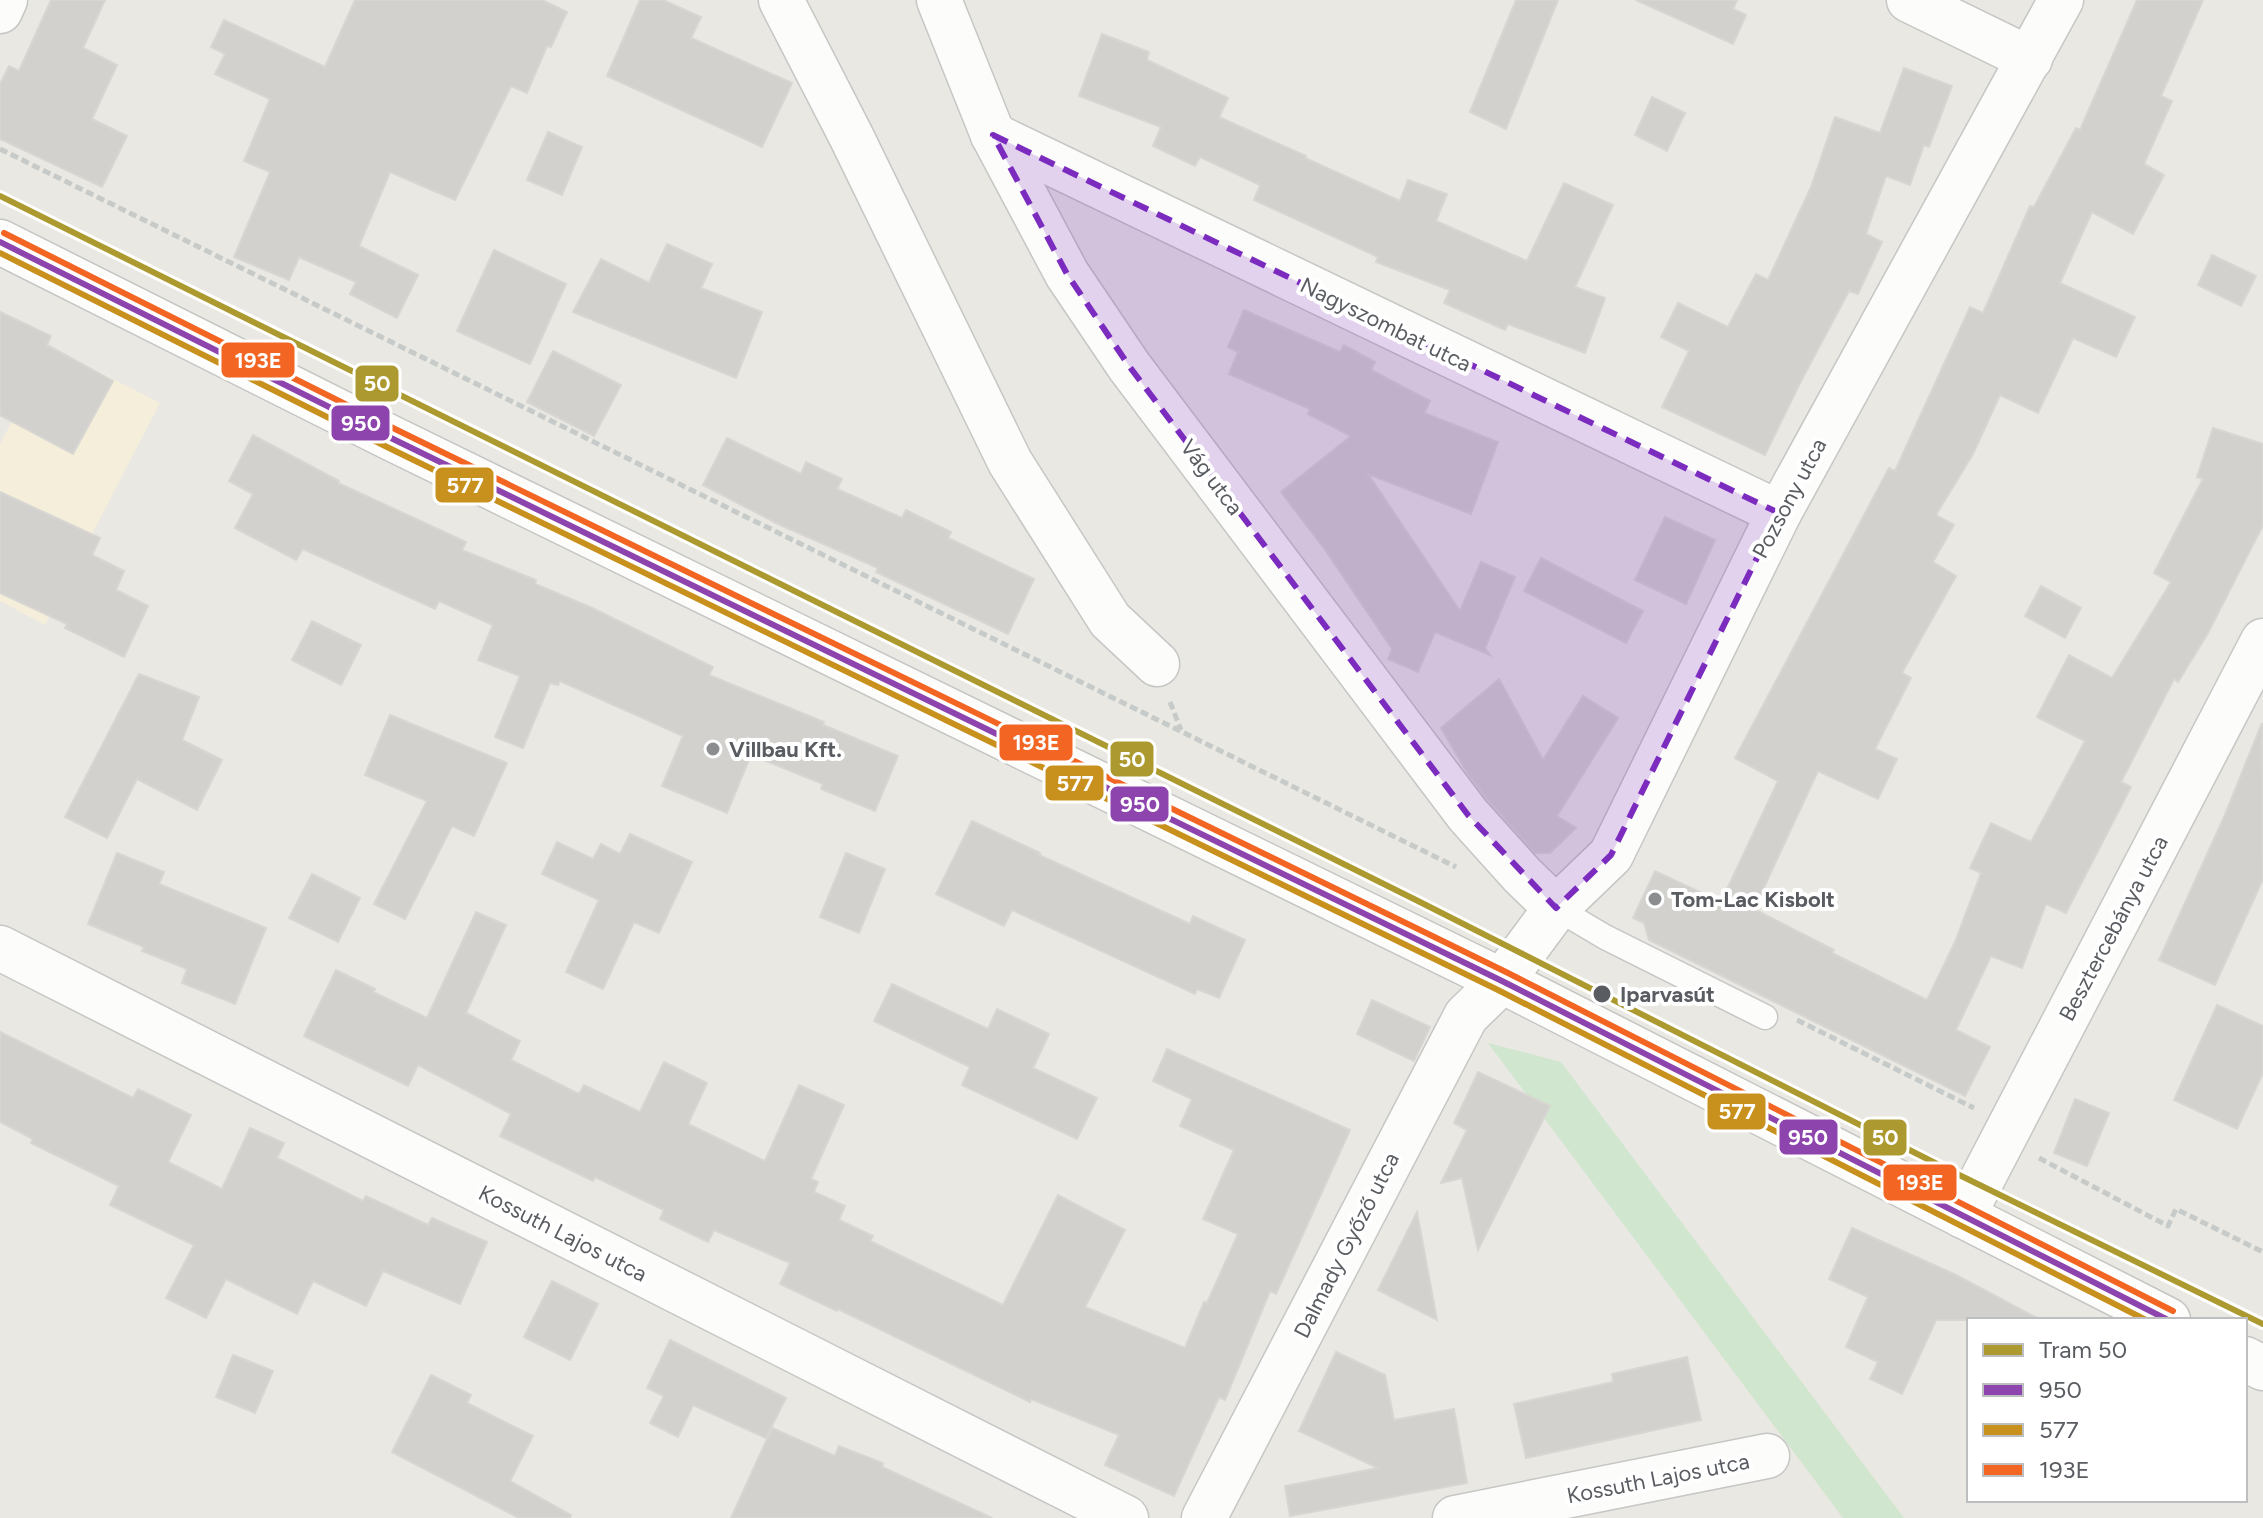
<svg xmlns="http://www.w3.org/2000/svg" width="2263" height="1518" viewBox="0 0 2263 1518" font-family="Figtree,sans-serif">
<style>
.commercial{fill:#f4eedb}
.green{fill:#d0e6ce}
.building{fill:#d2d1ce;stroke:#d8d6d2;stroke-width:2}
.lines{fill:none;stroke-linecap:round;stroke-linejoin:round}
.lane-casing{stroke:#c6c6c5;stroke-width:27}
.street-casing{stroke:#c6c6c5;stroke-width:47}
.secondary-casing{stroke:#c5c5c3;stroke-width:47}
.path{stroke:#c6cbc9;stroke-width:5;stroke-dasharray:8 4;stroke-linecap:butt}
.lane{stroke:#fcfcfb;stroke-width:24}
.street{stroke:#fcfcfb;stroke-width:44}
.secondary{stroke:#fcfcfb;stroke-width:44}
.bus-1-casing{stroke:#fff;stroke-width:12}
.bus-2-casing{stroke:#fff;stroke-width:12}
.bus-3-casing{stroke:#fff;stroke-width:12}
.bus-1{stroke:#8e44ad;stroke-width:6}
.bus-2{stroke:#c8901d;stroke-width:6}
.bus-3{stroke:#f26522;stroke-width:6}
.tram-1-casing{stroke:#fff;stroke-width:12}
.tram-1{stroke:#ac9a30;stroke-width:6}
.marked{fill:#7b2cbf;fill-opacity:0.2;stroke:#7b2cbf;stroke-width:6;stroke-dasharray:16 10;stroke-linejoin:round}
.poi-dot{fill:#8b8d8e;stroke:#fff;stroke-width:3}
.stop-dot{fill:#595c61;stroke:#fff;stroke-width:3}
.labels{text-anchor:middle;stroke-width:8;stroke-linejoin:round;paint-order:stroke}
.street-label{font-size:22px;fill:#595c61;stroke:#fff}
.poi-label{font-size:22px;font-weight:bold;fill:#595c61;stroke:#fff;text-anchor:start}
.stop-label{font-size:22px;font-weight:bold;fill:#595c61;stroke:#fff;text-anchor:start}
.line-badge{stroke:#fff;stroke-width:3}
.badge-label{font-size:22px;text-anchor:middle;font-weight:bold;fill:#fff}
</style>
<rect width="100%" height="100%" fill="#e9e8e3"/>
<path class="commercial" d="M 51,347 L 160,403 L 45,625 L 0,601 L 0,444 Z"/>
<path class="green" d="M 1488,1043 L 1561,1062 L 1904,1518 L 1843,1518 Z"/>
<g class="building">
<path d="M 51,0 L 105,0 L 83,48 L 117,65 L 92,119 L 127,136 L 102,187 L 0,139 L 0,84 L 9,66 L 19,71 Z"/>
<path d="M 355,0 L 542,0 L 567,12 L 551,47 L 547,46 L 527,93 L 511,86 L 455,200 L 390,172 L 359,246 L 418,275 L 397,318 L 350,294 L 356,282 L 299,257 L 289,280 L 234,257 L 270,172 L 244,161 L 270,99 L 215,74 L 225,54 L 211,47 L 224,20 L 325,67 Z"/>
<path d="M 640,0 L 663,0 L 701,17 L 691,38 L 792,83 L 762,147 L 607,76 Z"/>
<path d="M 1516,0 L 1558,0 L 1506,129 L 1470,112 Z"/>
<path d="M 1636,0 L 1737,0 L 1733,9 L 1746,15 L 1733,44 Z"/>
<path d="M 2137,0 L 2203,0 L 2161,96 L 2172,101 L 2144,164 L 2164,175 L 2133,234 L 2092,212 L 2060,283 L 2135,317 L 2116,357 L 2073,338 L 2038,413 L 2000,395 L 1973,454 L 1936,515 L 1954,525 L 1933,562 L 1956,576 L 1902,673 L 1911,678 L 1875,749 L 1897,759 L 1878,799 L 1818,771 L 1754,909 L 1834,950 L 1832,953 L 1927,1000 L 1955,942 L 1981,873 L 1970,868 L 1991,823 L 2031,842 L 2085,741 L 2037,717 L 2069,655 L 2112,678 L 2171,582 L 2154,573 L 2203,479 L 2197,477 L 2213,428 L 2263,444 L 2263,525 L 2208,633 L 2178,682 L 2174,679 L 2121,782 L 2131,787 L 2066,913 L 2046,904 L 2022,968 L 1991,956 L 1956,1030 L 1990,1047 L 1965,1096 L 1649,940 L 1644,923 L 1633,918 L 1655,871 L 1721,902 L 1778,781 L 1735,758 L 1889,468 L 1895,471 L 1970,307 L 1983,313 L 2030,206 L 2034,207 L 2076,128 L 2080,130 Z"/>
<path d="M 1102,34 L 1149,52 L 1147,60 L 1228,98 L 1219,117 L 1306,156 L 1305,158 L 1400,201 L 1408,180 L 1447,194 L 1436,221 L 1527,261 L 1564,183 L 1613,205 L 1575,287 L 1605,298 L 1585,353 L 1508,324 L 1505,330 L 1444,303 L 1450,290 L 1376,262 L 1378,257 L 1254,200 L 1260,185 L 1200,157 L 1195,166 L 1153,146 L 1161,127 L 1079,96 Z"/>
<path d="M 1904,68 L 1952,86 L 1929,147 L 1924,145 L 1910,185 L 1886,176 L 1866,234 L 1882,242 L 1858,294 L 1849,291 L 1800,383 L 1765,455 L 1662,407 L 1689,351 L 1661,337 L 1678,303 L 1728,327 L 1756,274 L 1768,280 L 1811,187 L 1835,117 L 1880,133 Z"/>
<path d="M 1652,97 L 1685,113 L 1667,151 L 1635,135 Z"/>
<path d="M 548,132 L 582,147 L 562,195 L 527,180 Z"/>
<path d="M 667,244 L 712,264 L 701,288 L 762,312 L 736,378 L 573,312 L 601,259 L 649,283 Z"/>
<path d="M 494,250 L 566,284 L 530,364 L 457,331 Z"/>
<path d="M 2212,255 L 2256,276 L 2241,306 L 2198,285 Z"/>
<path d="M 1244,310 L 1340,352 L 1344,345 L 1375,362 L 1371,370 L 1430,401 L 1424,413 L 1498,442 L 1471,514 L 1368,474 L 1460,611 L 1481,562 L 1515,577 L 1485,648 L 1490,655 L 1435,632 L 1418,672 L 1388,659 L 1392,649 L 1326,551 L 1281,492 L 1351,436 L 1308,414 L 1310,409 L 1229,374 L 1238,352 L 1228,347 Z"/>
<path d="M 0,312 L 51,336 L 47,345 L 113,381 L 73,454 L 0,415 Z"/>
<path d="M 553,351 L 621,385 L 594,436 L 527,402 Z"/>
<path d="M 253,435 L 339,481 L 338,483 L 466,542 L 462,550 L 536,580 L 535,584 L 590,607 L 713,667 L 709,675 L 824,722 L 823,725 L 898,756 L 875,811 L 821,789 L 823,784 L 751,755 L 727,813 L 662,786 L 683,736 L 560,681 L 558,685 L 550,683 L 523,748 L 495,737 L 520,676 L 478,660 L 493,625 L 439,601 L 435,609 L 303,549 L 296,560 L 235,528 L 253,494 L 229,481 Z"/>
<path d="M 727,438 L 801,474 L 806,462 L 842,479 L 837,489 L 902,518 L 906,510 L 951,532 L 948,538 L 1034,579 L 1008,634 L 876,572 L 878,568 L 778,524 L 703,485 Z"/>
<path d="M 0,492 L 100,538 L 92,555 L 124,571 L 116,590 L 148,606 L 124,657 L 65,628 L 67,624 L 0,593 Z"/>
<path d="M 1665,517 L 1715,540 L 1686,604 L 1635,580 Z"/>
<path d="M 1541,558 L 1643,611 L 1626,643 L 1524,591 Z"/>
<path d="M 2041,586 L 2081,608 L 2065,638 L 2025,616 Z"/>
<path d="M 312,621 L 361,645 L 341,685 L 292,660 Z"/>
<path d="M 139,674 L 199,697 L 182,740 L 222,760 L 197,810 L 137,779 L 107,838 L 65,817 Z"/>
<path d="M 1499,679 L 1543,760 L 1583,696 L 1618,718 L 1557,816 L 1576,828 L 1550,853 L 1535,853 L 1487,799 L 1468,774 L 1441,728 Z"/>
<path d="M 390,715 L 507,763 L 474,836 L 452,826 L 405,919 L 374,904 L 427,801 L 365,775 Z"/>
<path d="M 2262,723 L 2263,879 L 2215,985 L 2159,960 L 2224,817 Z"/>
<path d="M 972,821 L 1040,853 L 1039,855 L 1190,924 L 1193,916 L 1245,940 L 1219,998 L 1197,989 L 1195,994 L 1012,910 L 1004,926 L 936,894 Z"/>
<path d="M 630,834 L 692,862 L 659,933 L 634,922 L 603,989 L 566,972 L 599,900 L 542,874 L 557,842 L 593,859 L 601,844 L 620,854 Z"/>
<path d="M 117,853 L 164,872 L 159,884 L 266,928 L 235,1004 L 182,983 L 187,969 L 142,951 L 144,947 L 88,924 Z"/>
<path d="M 846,853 L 885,869 L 859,933 L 820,917 Z"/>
<path d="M 312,874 L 360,898 L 338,942 L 289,918 Z"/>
<path d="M 476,912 L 506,925 L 466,1013 L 520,1041 L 511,1060 L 579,1094 L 584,1085 L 640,1112 L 664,1062 L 707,1083 L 688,1124 L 765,1161 L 799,1085 L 844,1105 L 811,1179 L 818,1182 L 814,1192 L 845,1206 L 839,1220 L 873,1236 L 870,1241 L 1003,1305 L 1058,1195 L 1125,1230 L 1085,1307 L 1185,1348 L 1204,1302 L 1207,1303 L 1238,1234 L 1203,1219 L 1234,1150 L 1180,1126 L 1192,1099 L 1153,1081 L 1167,1049 L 1350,1130 L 1276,1294 L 1270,1291 L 1225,1400 L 1219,1397 L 1174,1496 L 1105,1465 L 1119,1435 L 1031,1399 L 1030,1402 L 838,1309 L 837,1311 L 780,1284 L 790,1263 L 714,1230 L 708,1242 L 660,1219 L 664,1210 L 595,1177 L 593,1181 L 500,1136 L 511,1114 L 418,1065 L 408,1086 L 304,1036 L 336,970 L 375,989 L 373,992 L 427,1018 Z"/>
<path d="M 892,984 L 988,1029 L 997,1009 L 1049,1034 L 1033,1068 L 1097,1098 L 1077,1139 L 962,1085 L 970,1067 L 874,1021 Z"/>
<path d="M 1372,1000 L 1430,1027 L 1414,1061 L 1357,1034 Z"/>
<path d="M 2217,1005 L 2263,1026 L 2263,1073 L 2237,1129 L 2174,1100 Z"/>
<path d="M 0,1032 L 133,1098 L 138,1089 L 191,1115 L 168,1162 L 222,1189 L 250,1128 L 284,1143 L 277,1158 L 363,1201 L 366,1196 L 428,1225 L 432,1218 L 487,1242 L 460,1304 L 383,1271 L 366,1306 L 313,1281 L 297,1314 L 226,1279 L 206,1318 L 166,1298 L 194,1245 L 110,1205 L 119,1186 L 31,1143 L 33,1139 L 0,1122 Z"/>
<path d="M 1478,1072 L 1550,1106 L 1478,1250 L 1462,1178 L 1441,1183 L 1467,1130 L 1454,1123 Z"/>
<path d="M 2075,1099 L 2109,1113 L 2087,1166 L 2054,1153 Z"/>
<path d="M 1417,1212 L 1437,1320 L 1378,1290 Z"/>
<path d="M 1852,1228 L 1956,1275 L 2041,1320 L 1936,1320 L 1902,1394 L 1870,1379 L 1878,1362 L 1846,1347 L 1868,1297 L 1829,1279 Z"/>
<path d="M 552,1281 L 598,1304 L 570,1360 L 524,1337 Z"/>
<path d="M 670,1340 L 786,1398 L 766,1438 L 693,1405 L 678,1437 L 650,1423 L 664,1396 L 647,1388 Z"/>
<path d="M 1336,1352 L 1385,1375 L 1394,1420 L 1454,1409 L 1467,1483 L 1290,1516 L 1285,1486 L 1378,1468 L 1299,1431 Z"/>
<path d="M 233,1355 L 273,1371 L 255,1413 L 216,1397 Z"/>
<path d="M 1687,1357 L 1701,1420 L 1526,1458 L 1514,1404 L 1613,1382 L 1612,1374 Z"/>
<path d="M 431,1375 L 471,1395 L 467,1403 L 533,1436 L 510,1481 L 571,1515 L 570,1518 L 519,1518 L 392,1452 Z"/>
<path d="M 772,1428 L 835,1456 L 839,1446 L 883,1463 L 882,1467 L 992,1518 L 731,1518 Z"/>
</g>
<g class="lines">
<defs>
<path id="lane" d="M 1556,908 L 1605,937 L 1765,1017"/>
<g id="street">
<path d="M 781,0 L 851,136 L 1010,462 L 1110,620 L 1157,664"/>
<path d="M 939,0 L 993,135 L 1067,274 L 1129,366 L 1468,815 L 1522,875 L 1556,908"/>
<path d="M 1909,0 L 2030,59"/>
<path d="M 0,11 L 5,0"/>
<path d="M 993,135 L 1779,513"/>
<path d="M 0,948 L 1126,1518"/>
<path d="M 1963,1216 L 2263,641"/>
<path d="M 1204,1518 L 1466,1016 L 1502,981 L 1556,908 L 1611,855 L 1779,513 L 2061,0"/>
<path d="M 1455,1518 L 1767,1456"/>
</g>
<g id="secondary">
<path d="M 0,242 L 391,438 L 1502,981 L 2168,1320"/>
<path d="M 2245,1359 L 2263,1368"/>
</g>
</defs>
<use href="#lane" class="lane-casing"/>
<use href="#street" class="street-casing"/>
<use href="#secondary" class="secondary-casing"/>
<g class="path">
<path d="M 0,149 L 1456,867"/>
<path d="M 1170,702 L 1181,730"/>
<path d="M 1797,1020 L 1974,1108"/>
<path d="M 2039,1158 L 2168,1226 L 2176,1209 L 2263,1252"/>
</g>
<use href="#lane" class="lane"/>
<use href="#street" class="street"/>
<use href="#secondary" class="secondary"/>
<defs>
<path id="bus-1" d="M 0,242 L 391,438 L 1502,981 L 2168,1320"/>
<path id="bus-2" d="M 0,253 L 387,447 L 1498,990 L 2146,1320"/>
<path id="bus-3" d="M 4,233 L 395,429 L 1506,972 L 2173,1311"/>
</defs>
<use href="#bus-1" class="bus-1-casing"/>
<use href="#bus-2" class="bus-2-casing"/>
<use href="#bus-3" class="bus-3-casing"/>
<use href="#bus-1" class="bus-1"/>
<use href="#bus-2" class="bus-2"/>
<use href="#bus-3" class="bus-3"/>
<defs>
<path id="tram-1" d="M 0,196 L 1416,900 L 1945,1168 L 2263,1324"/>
</defs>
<use href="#tram-1" class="tram-1-casing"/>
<use href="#tram-1" class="tram-1"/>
</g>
<path class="marked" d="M 993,135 L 1779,513 L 1611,855 L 1556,908 L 1468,815 L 1129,366 L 1067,274 Z"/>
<g class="poi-dot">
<circle cx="713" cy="749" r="8"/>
<circle cx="1655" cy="899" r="8"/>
</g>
<circle class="stop-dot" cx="1602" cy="994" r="10"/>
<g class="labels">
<g class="street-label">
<text transform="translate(1386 324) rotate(26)" y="8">Nagyszombat utca</text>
<text transform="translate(1212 477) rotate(53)" y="8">Vág utca</text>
<text transform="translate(1789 498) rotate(-62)" y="8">Pozsony utca</text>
<text transform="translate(2113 928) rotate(-62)" y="8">Besztercebánya utca</text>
<text transform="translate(563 1233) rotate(27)" y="8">Kossuth Lajos utca</text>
<text transform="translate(1346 1245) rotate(-63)" y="8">Dalmady Győző utca</text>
<text transform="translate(1658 1478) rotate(-11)" y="8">Kossuth Lajos utca</text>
</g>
<g class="poi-label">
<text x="729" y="757">Villbau Kft.</text>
<text x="1671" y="907">Tom-Lac Kisbolt</text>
</g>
<g class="stop-label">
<text x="1620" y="1002">Iparvasút</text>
</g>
</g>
<g class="line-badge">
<rect x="220" y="341" width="76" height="38" rx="8" fill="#f26522"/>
<rect x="354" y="364" width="46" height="39" rx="8" fill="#ac9a30"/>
<rect x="330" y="404" width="61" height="38" rx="8" fill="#8e44ad"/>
<rect x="434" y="466" width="61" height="38" rx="8" fill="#c8901d"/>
<rect x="998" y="723" width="76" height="39" rx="8" fill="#f26522"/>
<rect x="1109" y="740" width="46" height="38" rx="8" fill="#ac9a30"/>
<rect x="1044" y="764" width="61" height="38" rx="8" fill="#c8901d"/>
<rect x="1109" y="785" width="61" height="38" rx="8" fill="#8e44ad"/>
<rect x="1706" y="1092" width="61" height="39" rx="8" fill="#c8901d"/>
<rect x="1778" y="1118" width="61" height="38" rx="8" fill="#8e44ad"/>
<rect x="1862" y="1118" width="46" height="39" rx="8" fill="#ac9a30"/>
<rect x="1882" y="1163" width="76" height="39" rx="8" fill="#f26522"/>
</g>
<g class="badge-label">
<text x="258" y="368">193E</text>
<text x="377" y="391">50</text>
<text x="361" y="431">950</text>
<text x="465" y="493">577</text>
<text x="1036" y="750">193E</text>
<text x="1132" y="767">50</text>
<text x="1075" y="791">577</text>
<text x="1140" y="812">950</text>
<text x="1737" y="1119">577</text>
<text x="1808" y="1145">950</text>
<text x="1885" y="1145">50</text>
<text x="1920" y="1190">193E</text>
</g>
<rect x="1967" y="1318" width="280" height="184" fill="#ffffff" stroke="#bdbec0" stroke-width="2"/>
<rect x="1983" y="1344" width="40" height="12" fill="#ac9a30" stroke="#bdbec0" stroke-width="2"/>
<text x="2039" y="1358" font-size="24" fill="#595c61">Tram 50</text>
<rect x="1983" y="1384" width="40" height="12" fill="#8e44ad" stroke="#bdbec0" stroke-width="2"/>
<text x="2039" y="1398" font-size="24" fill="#595c61">950</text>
<rect x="1983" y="1424" width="40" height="12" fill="#c8901d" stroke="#bdbec0" stroke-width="2"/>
<text x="2039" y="1438" font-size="24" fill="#595c61">577</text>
<rect x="1983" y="1464" width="40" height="12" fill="#f26522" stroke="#bdbec0" stroke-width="2"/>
<text x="2039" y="1478" font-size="24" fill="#595c61">193E</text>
</svg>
